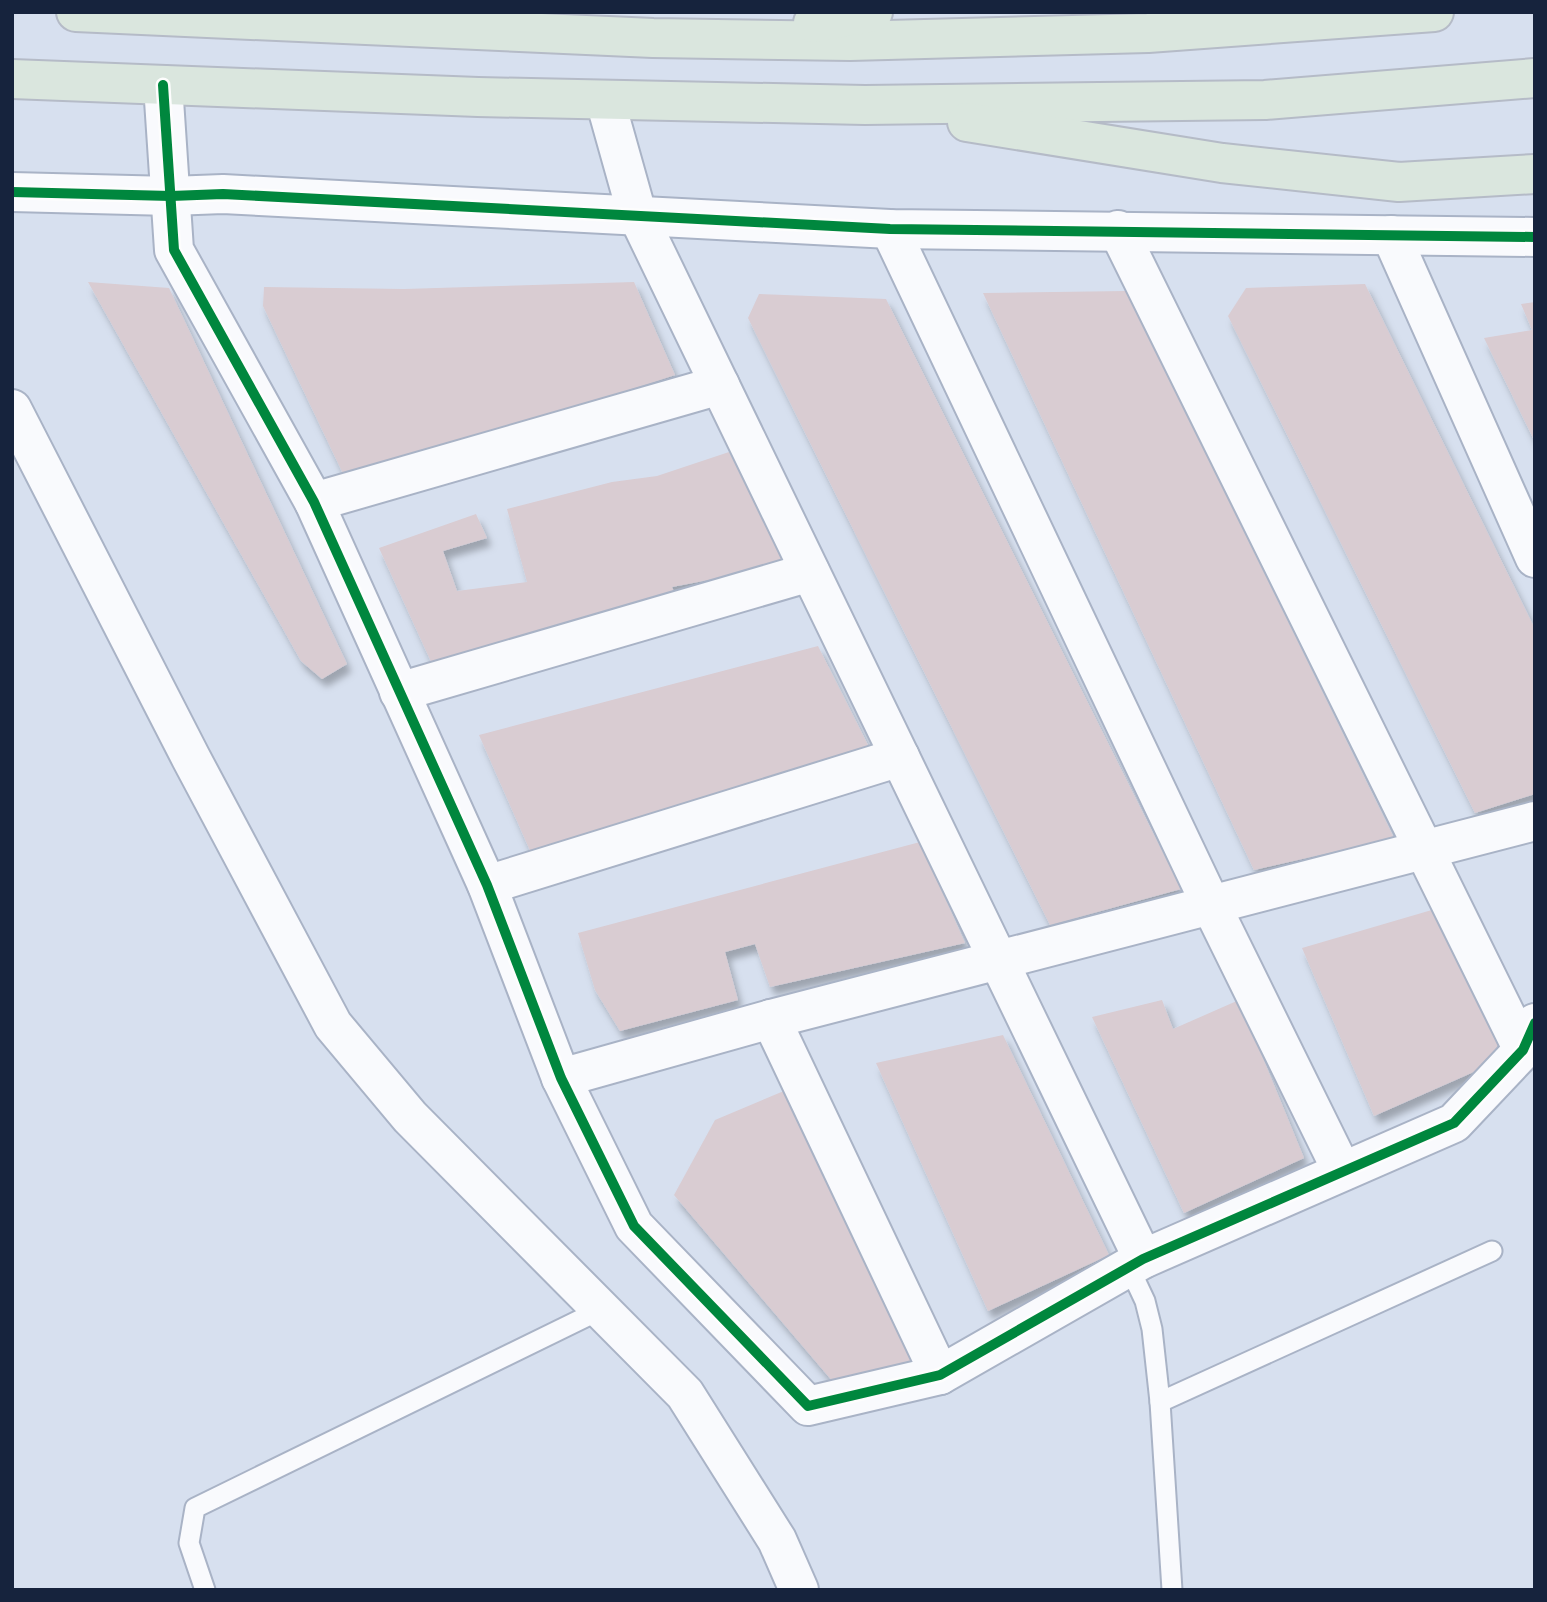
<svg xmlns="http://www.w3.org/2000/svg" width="1547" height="1602" viewBox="0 0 1547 1602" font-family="'PT Sans Narrow',sans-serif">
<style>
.building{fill:#d9ccd2;filter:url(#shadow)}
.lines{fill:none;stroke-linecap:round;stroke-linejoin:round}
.service-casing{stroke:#a9b3c6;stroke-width:23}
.minor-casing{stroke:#a9b3c6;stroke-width:42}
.tertiary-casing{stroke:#a9b3c6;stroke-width:42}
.trunk-casing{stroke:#b5bbc7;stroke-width:42}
.service{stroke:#f9fafd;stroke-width:19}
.minor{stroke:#f9fafd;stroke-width:38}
.tertiary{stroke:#f9fafd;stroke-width:38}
.trunk{stroke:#dae6de;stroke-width:38}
.cycleway-casing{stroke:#fdfdfd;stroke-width:15}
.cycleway{stroke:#00873e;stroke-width:10}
</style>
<defs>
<filter id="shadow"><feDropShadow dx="4.5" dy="8" stdDeviation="3.5" flood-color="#0004"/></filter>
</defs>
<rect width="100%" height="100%" fill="#d7e0ef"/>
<g class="building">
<path d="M 88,282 L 169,288 L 347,664 L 322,679 L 301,661 Z"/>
<path d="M 634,282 L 675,375 L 347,482 L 263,306 L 264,287 L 404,289 Z"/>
<path d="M 1365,284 L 1535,629 L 1535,794 L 1475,813 L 1228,316 L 1246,288 Z"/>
<path d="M 1126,291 L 1394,838 L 1254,870 L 983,293 Z"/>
<path d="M 759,294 L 886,299 L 1181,889 L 1050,925 L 748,318 Z"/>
<path d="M 1535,302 L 1535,442 L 1484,338 L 1532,330 L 1521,304 Z"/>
<path d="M 729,452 L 787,565 L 672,587 L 677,599 L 433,666 L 379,548 L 476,514 L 487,538 L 443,551 L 457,591 L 527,582 L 507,509 L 612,482 L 657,476 Z"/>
<path d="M 818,646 L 873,755 L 532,855 L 479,735 Z"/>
<path d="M 920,842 L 965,943 L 770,987 L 755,944 L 725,952 L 738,1000 L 620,1031 L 595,990 L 578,933 Z"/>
<path d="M 1442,907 L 1499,1038 L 1494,1063 L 1374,1116 L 1302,948 Z"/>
<path d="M 1162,1000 L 1173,1029 L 1239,1000 L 1304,1158 L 1184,1213 L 1092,1017 Z"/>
<path d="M 1003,1035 L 1109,1255 L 988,1311 L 876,1063 Z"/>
<path d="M 791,1088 L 917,1360 L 834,1383 L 674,1195 L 715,1120 Z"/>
</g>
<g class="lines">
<defs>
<g id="service">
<path d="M 1129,1267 L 1145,1301 L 1152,1329 L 1160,1402 L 1172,1590"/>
<path d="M 1160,1402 L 1492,1251"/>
<path d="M 205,1590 L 189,1543 L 195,1508 L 600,1310"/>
</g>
<g id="minor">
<path d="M 163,85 L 174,250 L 314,502 L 487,885 L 561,1078 L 634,1226 L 808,1406 L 940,1375 L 1143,1259 L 1454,1123 L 1523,1050 L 1535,1023"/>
<path d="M 605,100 L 637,214 L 1143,1259"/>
<path d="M 12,192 L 171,196 L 223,194 L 890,229 L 1535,237"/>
<path d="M 890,229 L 1211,905 L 1342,1171"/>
<path d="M 1118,230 L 1523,1050"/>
<path d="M 1391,235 L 1535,558"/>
<path d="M 314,502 L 720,385"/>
<path d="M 399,692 L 810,572"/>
<path d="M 487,885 L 900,757"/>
<path d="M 771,1019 L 940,1375"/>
<path d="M 561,1078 L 771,1019 L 1535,821"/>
</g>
<path id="tertiary" d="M 12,409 L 191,758 L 333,1025 L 410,1117 L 685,1394 L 777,1540 L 799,1590"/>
<g id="trunk">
<path d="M 76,12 L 653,38 L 850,41 L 1148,33 L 1434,12"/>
<path d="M 813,23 L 873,12"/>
<path d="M 12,79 L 478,97 L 865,105 L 1265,100 L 1535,78"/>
<path d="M 967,122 L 1222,163 L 1399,182 L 1535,174"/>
</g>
</defs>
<use href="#service" class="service-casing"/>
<use href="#minor" class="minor-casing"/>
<use href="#tertiary" class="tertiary-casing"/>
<use href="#trunk" class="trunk-casing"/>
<use href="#service" class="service"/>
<use href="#minor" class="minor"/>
<use href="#tertiary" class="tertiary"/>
<use href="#trunk" class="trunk"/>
<defs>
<g id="cycleway">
<path d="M 163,85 L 174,250 L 314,502 L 487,885 L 561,1078 L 634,1226 L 808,1406 L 940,1375 L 1143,1259 L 1454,1123 L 1523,1050 L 1535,1023"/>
<path d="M 12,192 L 171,196 L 223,194 L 890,229 L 1535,237"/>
</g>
</defs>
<use href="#cycleway" class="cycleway-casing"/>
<use href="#cycleway" class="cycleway"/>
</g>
<rect width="1547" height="1602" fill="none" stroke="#16233d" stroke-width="28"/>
</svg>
